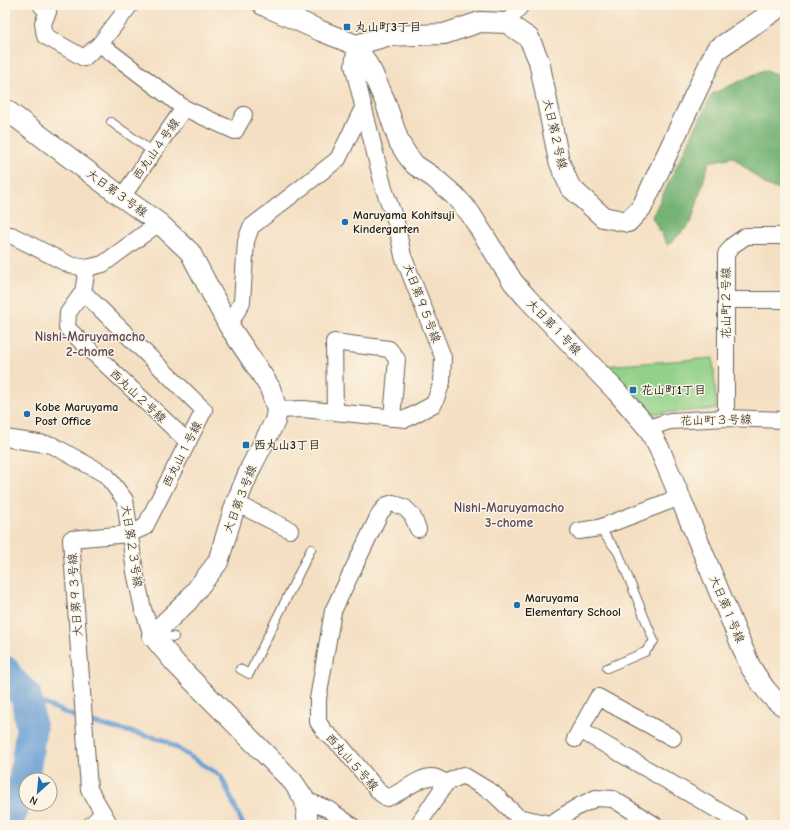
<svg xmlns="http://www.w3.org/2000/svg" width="790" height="830" viewBox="0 0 790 830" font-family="'Comic Neue','Klee One',sans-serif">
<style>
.green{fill:#91d188;stroke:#567652}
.forest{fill:#74b374;stroke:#486848}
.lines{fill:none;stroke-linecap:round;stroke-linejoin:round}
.stream{stroke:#689dd4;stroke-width:5}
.river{stroke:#689dd4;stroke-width:31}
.service-casing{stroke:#686056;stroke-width:10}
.minor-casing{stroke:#686056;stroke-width:18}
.tertiary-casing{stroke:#686056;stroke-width:22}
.service{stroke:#fff;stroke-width:8}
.minor{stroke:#fff;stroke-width:16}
.tertiary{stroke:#fff;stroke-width:20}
.poi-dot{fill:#1f6fb2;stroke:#fcf5e5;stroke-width:1.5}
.labels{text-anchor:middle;stroke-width:3;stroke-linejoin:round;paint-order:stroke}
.poi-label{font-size:12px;font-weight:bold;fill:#1c1c1c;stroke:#fcf5e5;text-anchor:start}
.street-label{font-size:12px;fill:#1c1c1c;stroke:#fcf5e5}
.neighbourhood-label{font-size:13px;font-weight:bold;fill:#59485d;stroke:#fcf5e5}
</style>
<rect width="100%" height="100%" fill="#fcf5e5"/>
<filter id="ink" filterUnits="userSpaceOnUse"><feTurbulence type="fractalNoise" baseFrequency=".025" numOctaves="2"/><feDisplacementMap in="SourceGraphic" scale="8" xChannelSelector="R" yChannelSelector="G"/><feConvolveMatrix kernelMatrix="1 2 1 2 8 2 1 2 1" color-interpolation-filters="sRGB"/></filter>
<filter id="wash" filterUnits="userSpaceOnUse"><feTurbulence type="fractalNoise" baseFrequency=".012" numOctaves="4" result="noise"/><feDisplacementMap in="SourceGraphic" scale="16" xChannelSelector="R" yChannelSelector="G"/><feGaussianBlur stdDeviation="0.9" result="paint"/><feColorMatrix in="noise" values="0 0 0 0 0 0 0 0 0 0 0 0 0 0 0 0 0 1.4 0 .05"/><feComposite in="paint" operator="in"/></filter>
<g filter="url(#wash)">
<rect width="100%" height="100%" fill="#f4dfc2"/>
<path class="green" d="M 713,358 L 717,409 L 648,414 L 603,366 Z"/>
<path class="forest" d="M 764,70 L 785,77 L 785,190 L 768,187 L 733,157 L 709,162 L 691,223 L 668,246 L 652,217 L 712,94 Z"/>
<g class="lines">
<path class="stream" d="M 26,696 L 85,721 L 164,740 L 221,776 L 243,825"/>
<path class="river" d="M 5,671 L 8,678 L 26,696 L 31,728 L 24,780 L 7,825"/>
</g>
</g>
<g filter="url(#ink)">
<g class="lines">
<defs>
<g id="service">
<path d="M 111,122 L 153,152"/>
<path d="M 599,528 L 618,552 L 654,641 L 645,652 L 607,668"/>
<path d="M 157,635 L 174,637"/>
<path d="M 240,669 L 249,674 L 311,549"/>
</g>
<g id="minor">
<path d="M 41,5 L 48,12 L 43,23 L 45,36 L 84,58 L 100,44 L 130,5"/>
<path d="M 507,23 L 521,5"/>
<path d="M 100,44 L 184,108 L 122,197"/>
<path d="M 184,108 L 235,131 L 244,115"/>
<path d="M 5,235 L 11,235 L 70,265 L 87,268 L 103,264 L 159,223"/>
<path d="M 87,268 L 83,292 L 68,313 L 67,328 L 188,442"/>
<path d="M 83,292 L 204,410 L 145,527 L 129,534 L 71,539 L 89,789 L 110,825"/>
<path d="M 726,300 L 785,300"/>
<path d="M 229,326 L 242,302 L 246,241 L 251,227 L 338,159 L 363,108"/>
<path d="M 277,410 L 303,409 L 406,419 L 434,404 L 442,382 L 443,357 L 403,256 L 396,222 L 384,189 L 353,65 L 356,45"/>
<path d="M 335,412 L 334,342 L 389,349 L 397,359 L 392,418"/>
<path d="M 726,418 L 726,254 L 733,245 L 746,236 L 785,236"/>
<path d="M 648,428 L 670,421 L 726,418 L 785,420"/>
<path d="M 5,438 L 52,445 L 106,475 L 125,500 L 135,572 L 143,609 L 152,635"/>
<path d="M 236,503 L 290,530"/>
<path d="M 418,529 L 412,515 L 405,508 L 393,503 L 387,505 L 380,513 L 333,611 L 318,699 L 318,722 L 325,732 L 341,746 L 380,793 L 387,798 C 400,794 420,776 432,777 C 437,777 442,781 446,783"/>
<path d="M 579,531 L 599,528 L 680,497"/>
<path d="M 580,730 L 738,822 L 736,825"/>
<path d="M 575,739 L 598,697 L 673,738"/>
<path d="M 305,800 L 328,809 L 351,825"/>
<path d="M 91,825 L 103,813"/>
<path d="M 418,825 L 446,783 L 463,775 L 493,793 L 518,817 L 550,824 L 579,806 L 596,798 L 613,799 L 655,825"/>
</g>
<g id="tertiary">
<path d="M 263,5 L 321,31 L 356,45 L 372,72 L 385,101 L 399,142 L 407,155 L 415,165 L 433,177 L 454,195 L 470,213 L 513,282 L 526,297 L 617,392 L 648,428 L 659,448 L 680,497 L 750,666 C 759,680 769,698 785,707"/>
<path d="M 356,45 L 387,36 L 444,34 L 480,22 L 507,23 L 529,38 L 539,61 L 559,161 L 570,187 L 603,217 L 628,222 L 642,207 L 716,50 L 783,5"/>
<path d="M 5,109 L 122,197 L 159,223 L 190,252 L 229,326 L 262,375 L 270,388 L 277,410 L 275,421 L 251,467 L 236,503 L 218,562 L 187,602 L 152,635 L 176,664 L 293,782 L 305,800 L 308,825"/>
</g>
</defs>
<use href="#service" class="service-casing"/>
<use href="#minor" class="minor-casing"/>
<use href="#tertiary" class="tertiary-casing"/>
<use href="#service" class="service"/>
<use href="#minor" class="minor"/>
<use href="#tertiary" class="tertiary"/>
</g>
</g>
<g class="poi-dot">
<rect x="343" y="23" width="8" height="8" rx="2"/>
<circle cx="345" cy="222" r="4"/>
<rect x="629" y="386" width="8" height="8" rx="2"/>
<circle cx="27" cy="414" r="4"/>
<rect x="242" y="441" width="8" height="8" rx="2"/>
<circle cx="517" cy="605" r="4"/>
</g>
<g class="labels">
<g class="poi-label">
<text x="355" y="31">丸山町3丁目</text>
<text x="353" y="219">Maruyama Kohitsuji<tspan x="353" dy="14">Kindergarten</tspan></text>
<text x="641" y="394">花山町1丁目</text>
<text x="35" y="411">Kobe Maruyama<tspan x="35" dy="14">Post Office</tspan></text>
<text x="254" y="449">西丸山3丁目</text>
<text x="525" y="602">Maruyama<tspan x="525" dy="14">Elementary School</tspan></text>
</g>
<g class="street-label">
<text transform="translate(555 134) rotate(77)" y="4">大日第２号線</text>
<text transform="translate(156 149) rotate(-55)" y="4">西丸山４号線</text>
<text transform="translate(117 193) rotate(36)" y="4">大日第３号線</text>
<text transform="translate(422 303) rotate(69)" y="4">大日第９５号線</text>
<text transform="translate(726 303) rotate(-90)" y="4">花山町２号線</text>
<text transform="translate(554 327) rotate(46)" y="4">大日第１号線</text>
<text transform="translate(138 396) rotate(43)" y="4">西丸山２号線</text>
<text transform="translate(716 420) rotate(-1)" y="4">花山町３号線</text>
<text transform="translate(182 454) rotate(-63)" y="4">西丸山１号線</text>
<text transform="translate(240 499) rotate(-69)" y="4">大日第３号線</text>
<text transform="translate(132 546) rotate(81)" y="4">大日第２３号線</text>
<text transform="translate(75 595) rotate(-94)" y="4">大日第９３号線</text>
<text transform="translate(727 609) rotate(67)" y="4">大日第１号線</text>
<text transform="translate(352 762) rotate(48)" y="4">西丸山５号線</text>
</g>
<g class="neighbourhood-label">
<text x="90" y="341">Nishi-Maruyamacho<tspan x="90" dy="15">2-chome</tspan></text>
<text x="509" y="512">Nishi-Maruyamacho<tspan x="509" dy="15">3-chome</tspan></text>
</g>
</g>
<rect width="790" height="830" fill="none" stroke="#fcf5e5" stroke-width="20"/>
<g transform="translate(38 792) rotate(207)"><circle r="19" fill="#fcf5e5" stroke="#a29e95"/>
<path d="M0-3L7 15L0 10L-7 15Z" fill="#1f6fb2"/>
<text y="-6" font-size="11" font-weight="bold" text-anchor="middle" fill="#1c1c1c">N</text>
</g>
</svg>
